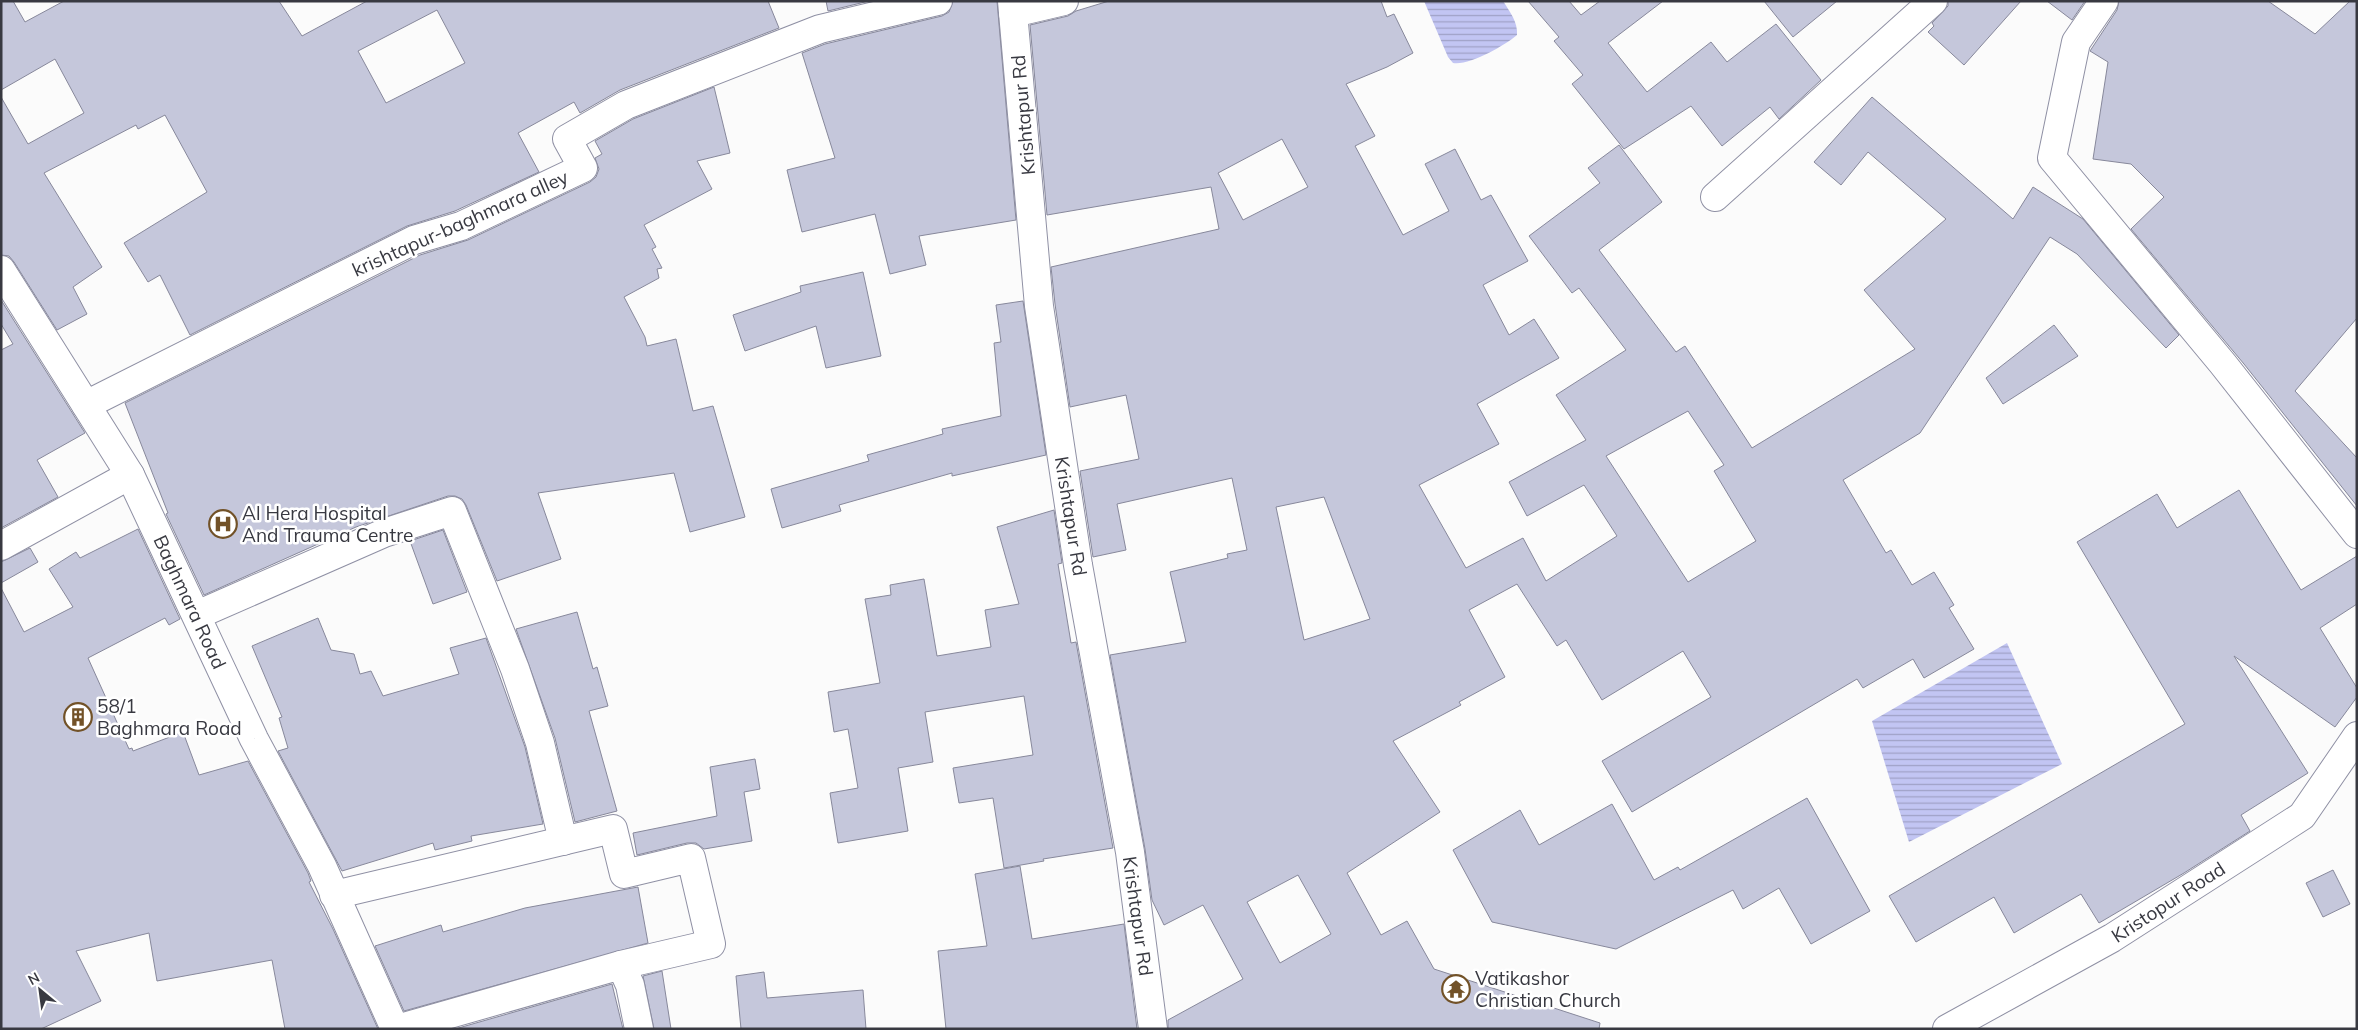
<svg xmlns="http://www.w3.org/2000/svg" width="2358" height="1030" viewBox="0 0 2358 1030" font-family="Mulish,sans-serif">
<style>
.water{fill:url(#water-rules)}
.building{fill:#c5c7db;stroke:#87889b;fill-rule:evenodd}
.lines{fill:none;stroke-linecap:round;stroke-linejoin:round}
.minor-casing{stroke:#8f90a4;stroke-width:30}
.tertiary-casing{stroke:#8f90a4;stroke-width:30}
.secondary-casing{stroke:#8f90a4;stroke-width:30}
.minor{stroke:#fff;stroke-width:28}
.tertiary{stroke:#fff;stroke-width:28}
.secondary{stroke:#fff;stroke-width:28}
.labels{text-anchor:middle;stroke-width:5;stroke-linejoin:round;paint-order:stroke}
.street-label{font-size:19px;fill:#383941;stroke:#fff}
.poi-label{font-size:19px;fill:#383941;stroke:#fff;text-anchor:start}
</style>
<defs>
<pattern id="water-rules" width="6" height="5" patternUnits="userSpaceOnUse" patternTransform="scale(1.25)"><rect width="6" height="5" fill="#c2c5f3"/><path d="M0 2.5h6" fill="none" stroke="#9fa1c6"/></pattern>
</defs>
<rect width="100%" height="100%" fill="#fbfbfb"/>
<g class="water">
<path d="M 1424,1 L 1503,1 C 1510,12 1518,22 1517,35 C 1504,46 1469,66 1453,63 L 1448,57 Z"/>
<path d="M 2007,643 L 2062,764 L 1909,842 L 1872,721 Z"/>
</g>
<g class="building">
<path d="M 1,1 L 13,1 L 25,22 L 64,1 L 279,1 L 302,36 L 367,1 L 768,1 L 779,28 L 620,90 L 580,113 L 574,102 L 518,133 L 539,172 L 455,211 L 407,226 L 190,335 L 160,275 L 148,282 L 124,243 L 207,192 L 165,115 L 138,129 L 136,125 L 44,173 L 102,267 L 73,287 L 87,314 L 57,330 L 14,262 L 9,256 L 1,255 L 1,97 L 28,144 L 84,113 L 55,59 L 1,90 ZM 437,10 L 465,63 L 386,103 L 358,51 Z"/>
<path d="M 826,1 L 869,1 L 828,11 Z"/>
<path d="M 953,1 L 997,1 L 1016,220 L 919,236 L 926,265 L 890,274 L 875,214 L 802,232 L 787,170 L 835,158 L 802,53 L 825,44 L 942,16 L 949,12 Z"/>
<path d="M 1109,1 L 1381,1 L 1387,17 L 1394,14 L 1413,53 L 1387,67 L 1346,84 L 1375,136 L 1355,146 L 1403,235 L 1449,211 L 1425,164 L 1455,149 L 1481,200 L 1491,195 L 1528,261 L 1483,285 L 1509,335 L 1534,319 L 1559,358 L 1477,404 L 1499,444 L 1419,485 L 1466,568 L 1523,538 L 1546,581 L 1617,536 L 1584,485 L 1527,516 L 1509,482 L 1586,440 L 1556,395 L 1626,350 L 1579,288 L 1572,293 L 1529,236 L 1600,183 L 1588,168 L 1619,145 L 1662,202 L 1599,250 L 1676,352 L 1685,346 L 1752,448 L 1915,349 L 1864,290 L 1946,219 L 1868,152 L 1841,185 L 1814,162 L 1872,97 L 2013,219 L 2033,187 L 2083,219 L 2179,335 L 2166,348 L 2077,254 L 2050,237 L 1920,433 L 1843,480 L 1886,553 L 1891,550 L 1912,585 L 1934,572 L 1954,605 L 1949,608 L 1974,649 L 1924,678 L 1913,659 L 1863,688 L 1857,679 L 1632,812 L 1602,761 L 1711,697 L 1683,651 L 1602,700 L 1566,640 L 1557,646 L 1517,584 L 1469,610 L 1505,677 L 1459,702 L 1461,705 L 1393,741 L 1440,812 L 1347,873 L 1381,935 L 1407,921 L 1434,969 L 1600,1023 L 1599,1029 L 1168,1029 L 1168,1020 L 1243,979 L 1203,905 L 1164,925 L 1152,900 L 1145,849 L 1110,655 L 1186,642 L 1170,572 L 1228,558 L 1227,554 L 1247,550 L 1232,478 L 1117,504 L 1126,550 L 1093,557 L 1080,471 L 1139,459 L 1126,395 L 1070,407 L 1055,304 L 1051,267 L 1219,229 L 1211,187 L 1047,215 L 1030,25 L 1068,16 L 1076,11 ZM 1282,139 L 1308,187 L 1243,220 L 1218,173 ZM 1688,411 L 1724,465 L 1714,471 L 1756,541 L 1688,582 L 1606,456 ZM 1324,497 L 1370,619 L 1304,640 L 1276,507 ZM 1298,875 L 1331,934 L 1280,963 L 1247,902 Z"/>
<path d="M 1528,1 L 1569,1 L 1581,15 L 1600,1 L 1663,1 L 1608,43 L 1647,92 L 1711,42 L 1727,62 L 1776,24 L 1821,80 L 1779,119 L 1770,107 L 1722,146 L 1691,106 L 1624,149 L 1572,84 L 1583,75 L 1554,41 L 1559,37 Z"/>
<path d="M 1764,1 L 1837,1 L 1793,37 Z"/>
<path d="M 1948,1 L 2021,1 L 1964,65 L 1928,32 L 1934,26 L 1932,23 L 1948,6 Z"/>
<path d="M 2047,1 L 2085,1 L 2072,20 Z"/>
<path d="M 2119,1 L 2268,1 L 2315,34 L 2350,1 L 2357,1 L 2357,318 L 2295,391 L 2357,458 L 2357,506 L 2244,364 L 2131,229 L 2164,197 L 2131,164 L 2093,159 L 2108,62 L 2090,51 L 2117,10 Z"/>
<path d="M 714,87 L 730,153 L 697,161 L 712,189 L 644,225 L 656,247 L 652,249 L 662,268 L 657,269 L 659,278 L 624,297 L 645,337 L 647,346 L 676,339 L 693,411 L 713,406 L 745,517 L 690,532 L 674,473 L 538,493 L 561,559 L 497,581 L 466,505 L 462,499 L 455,496 L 448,496 L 356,527 L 204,595 L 166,514 L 168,513 L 125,403 L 420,255 L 468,240 L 590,182 L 596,177 L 599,169 L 595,158 L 602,154 L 595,141 L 633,119 Z"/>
<path d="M 863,272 L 881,356 L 826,368 L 816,326 L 745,351 L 733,315 L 801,292 L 800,286 Z"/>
<path d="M 1,300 L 85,433 L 37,460 L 58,497 L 1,528 L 1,350 L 13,344 L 1,324 Z"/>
<path d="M 1023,301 L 1046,455 L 952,476 L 952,473 L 839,505 L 841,511 L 782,528 L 771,489 L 869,461 L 867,455 L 943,434 L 942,429 L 1001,416 L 994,343 L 1001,342 L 996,305 Z"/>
<path d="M 2054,325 L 2078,356 L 2003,404 L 1986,378 Z"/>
<path d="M 2239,490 L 2301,590 L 2357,556 L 2357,604 L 2320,628 L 2357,688 L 2357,697 L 2335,727 L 2234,656 L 2308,773 L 2241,815 L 2250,831 L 2184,873 L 2099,923 L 2081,894 L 2014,933 L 1994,897 L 1916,942 L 1889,896 L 2185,724 L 2077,542 L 2157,494 L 2177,528 Z"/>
<path d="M 1054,510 L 1062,563 L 1058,564 L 1071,643 L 1076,642 L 1113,848 L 1043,859 L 1044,861 L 1004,868 L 993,798 L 959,803 L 953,768 L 1033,755 L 1024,696 L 925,712 L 933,762 L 898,768 L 908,831 L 838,843 L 830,793 L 858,788 L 848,729 L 834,732 L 828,692 L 880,683 L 865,599 L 891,595 L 890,585 L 924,579 L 937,656 L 991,647 L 985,610 L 1019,604 L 997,527 Z"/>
<path d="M 138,529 L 180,619 L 169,625 L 165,618 L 88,658 L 129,749 L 132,748 L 133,751 L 183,732 L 199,775 L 248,761 L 308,873 L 311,881 L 309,882 L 333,929 L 378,1029 L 285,1029 L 272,960 L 157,981 L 149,933 L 76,951 L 101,1001 L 41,1029 L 1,1029 L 1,588 L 24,632 L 73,607 L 49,569 L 76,552 L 80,558 Z"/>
<path d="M 443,530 L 467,592 L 433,604 L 410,541 Z"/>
<path d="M 30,548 L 38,562 L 1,583 L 1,562 Z"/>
<path d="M 577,612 L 593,669 L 597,667 L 608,706 L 589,711 L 617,811 L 575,822 L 555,738 L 516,629 Z"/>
<path d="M 318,618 L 331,650 L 354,654 L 360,674 L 371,671 L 383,696 L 459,674 L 450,648 L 486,638 L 525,747 L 543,824 L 471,836 L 472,841 L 435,850 L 433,843 L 342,871 L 278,751 L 288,748 L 279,718 L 282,717 L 252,646 Z"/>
<path d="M 755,759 L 760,789 L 744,792 L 752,841 L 704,849 L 696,843 L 687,843 L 637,855 L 633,833 L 717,816 L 710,767 Z"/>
<path d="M 1807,798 L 1870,911 L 1811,944 L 1779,888 L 1743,909 L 1733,890 L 1616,949 L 1492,922 L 1453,850 L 1520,810 L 1539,845 L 1612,804 L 1654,880 L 1678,867 L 1680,870 Z"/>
<path d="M 1020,866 L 1032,939 L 1124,924 L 1137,1029 L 946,1029 L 938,951 L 987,946 L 975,874 Z"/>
<path d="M 2333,870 L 2350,904 L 2323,917 L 2306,883 Z"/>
<path d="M 638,887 L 648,943 L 404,1011 L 375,946 L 441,925 L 443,932 L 525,908 Z"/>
<path d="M 662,971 L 671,1029 L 654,1029 L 643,976 Z"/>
<path d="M 764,972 L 767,998 L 863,990 L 866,1029 L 741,1029 L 736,976 Z"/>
<path d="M 612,984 L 623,1029 L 455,1029 Z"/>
</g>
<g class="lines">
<defs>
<g id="minor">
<path d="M 2104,1 L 2076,42 L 2052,158 L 2223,364 L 2357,534"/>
<path d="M 1013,13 L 1064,1"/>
<path d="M 1715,197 L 1933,1"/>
<path d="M 86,405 L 414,240 L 461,226 L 583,168 L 567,139 L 626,105 L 820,29 L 938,1"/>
<path d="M 1,546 L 130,475"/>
<path d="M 197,615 L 384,533 L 452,511 L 515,669 L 540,743 L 563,841"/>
<path d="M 334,895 L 613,829 L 624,874 L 691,858 L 711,944 L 621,965"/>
<path d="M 397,1029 L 621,965 L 630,985 L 639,1029"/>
</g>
<g id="tertiary">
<path d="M 1012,1 L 1039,306 L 1078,565 L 1130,852 L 1153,1029"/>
<path d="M 1,270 L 130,475 L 254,739 L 322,866 L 395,1029"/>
</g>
<path id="secondary" d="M 1947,1029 L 2112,938 L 2302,816 L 2357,736"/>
</defs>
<use href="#minor" class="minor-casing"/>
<use href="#tertiary" class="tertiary-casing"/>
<use href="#secondary" class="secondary-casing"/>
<use href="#minor" class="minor"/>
<use href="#tertiary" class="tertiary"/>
<use href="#secondary" class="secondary"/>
</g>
<defs>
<symbol id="hospital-ring" viewBox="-11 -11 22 22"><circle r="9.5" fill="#fff" stroke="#725228" stroke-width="1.5"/><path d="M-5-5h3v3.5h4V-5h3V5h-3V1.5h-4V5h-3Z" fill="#725228"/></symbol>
<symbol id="building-ring" viewBox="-11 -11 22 22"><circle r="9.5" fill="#fff" stroke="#725228" stroke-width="1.5"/><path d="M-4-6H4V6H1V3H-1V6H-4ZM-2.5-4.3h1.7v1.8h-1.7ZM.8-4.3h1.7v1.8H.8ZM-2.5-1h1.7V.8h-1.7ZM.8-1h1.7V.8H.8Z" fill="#725228"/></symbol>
<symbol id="temple-ring" viewBox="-11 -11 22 22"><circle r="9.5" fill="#fff" stroke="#725228" stroke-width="1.5"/><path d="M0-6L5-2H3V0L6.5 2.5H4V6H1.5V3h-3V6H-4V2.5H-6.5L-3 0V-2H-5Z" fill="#725228"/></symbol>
</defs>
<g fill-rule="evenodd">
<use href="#hospital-ring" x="207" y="508" width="32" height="32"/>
<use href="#building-ring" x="62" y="701" width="32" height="32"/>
<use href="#temple-ring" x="1440" y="973" width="32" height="32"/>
</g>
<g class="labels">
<g class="street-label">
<text transform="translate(1023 115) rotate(-95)" y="7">Krishtapur Rd</text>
<text transform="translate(460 223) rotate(-24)" y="7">krishtapur-baghmara alley</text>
<text transform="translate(1071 516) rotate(81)" y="7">Krishtapur Rd</text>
<text transform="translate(190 602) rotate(65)" y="7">Baghmara Road</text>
<text transform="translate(2168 902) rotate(-33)" y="7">Kristopur Road</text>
<text transform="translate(1138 916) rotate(82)" y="7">Krishtapur Rd</text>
</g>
<g class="poi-label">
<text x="242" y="520">Al Hera Hospital<tspan x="242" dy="22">And Trauma Centre</tspan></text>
<text x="97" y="713">58/1<tspan x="97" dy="22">Baghmara Road</tspan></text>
<text x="1475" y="985">Vatikashor<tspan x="1475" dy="22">Christian Church</tspan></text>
</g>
</g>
<rect width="2358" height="1030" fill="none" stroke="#383941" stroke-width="5"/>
<g transform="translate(40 990) rotate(331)" stroke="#ffffff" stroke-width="4" paint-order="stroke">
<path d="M0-4L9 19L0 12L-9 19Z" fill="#383941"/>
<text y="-8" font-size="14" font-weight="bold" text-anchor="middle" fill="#383941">N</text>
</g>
</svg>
